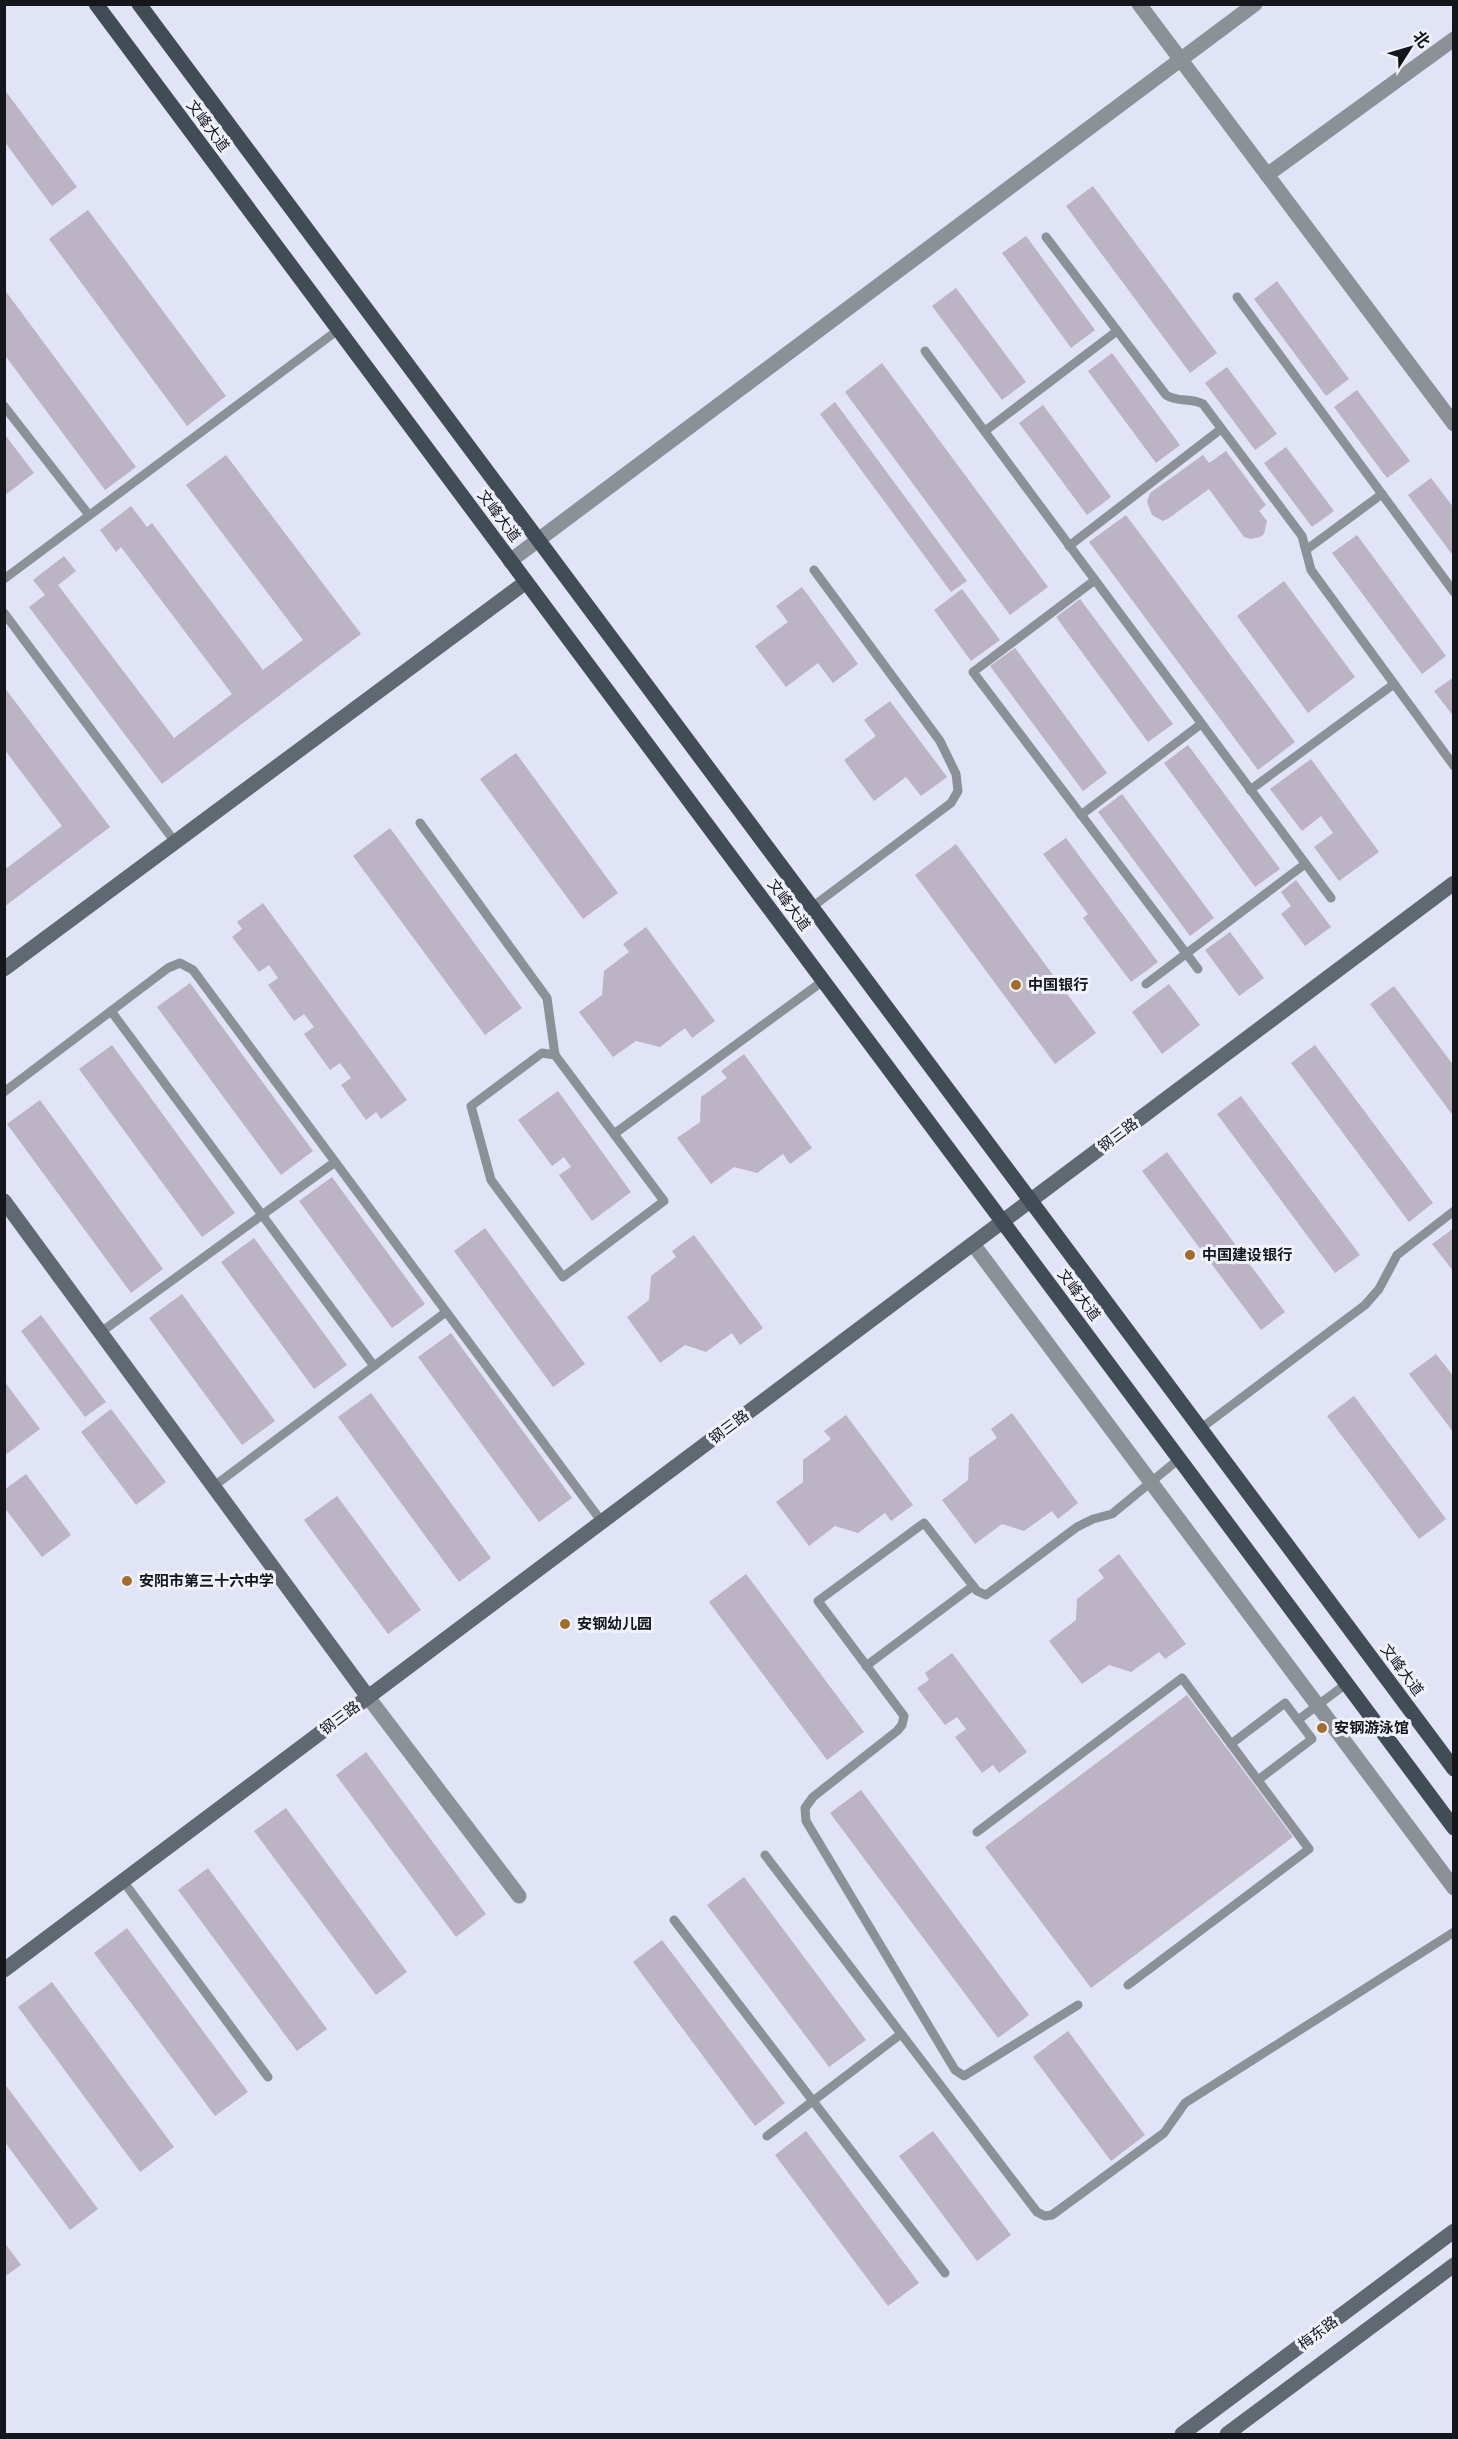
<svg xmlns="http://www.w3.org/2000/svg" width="1458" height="2439" viewBox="0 0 1458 2439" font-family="'Crimson Pro','Noto Sans SC',serif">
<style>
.building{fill:#bcb3c4}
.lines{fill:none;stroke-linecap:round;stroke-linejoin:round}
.lane{stroke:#8b9196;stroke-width:9}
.street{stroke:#8b9196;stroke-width:15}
.secondary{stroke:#606871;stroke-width:15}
.primary{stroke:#424c56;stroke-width:15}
.poi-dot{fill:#a26d26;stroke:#f0f2fd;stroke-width:2}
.labels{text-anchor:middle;stroke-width:6;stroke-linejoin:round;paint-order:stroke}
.street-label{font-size:15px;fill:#15161c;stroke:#f0f2fd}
.poi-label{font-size:15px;font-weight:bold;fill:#15161c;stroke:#f0f2fd;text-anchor:start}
</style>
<rect width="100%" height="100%" fill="#e1e4f6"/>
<g class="building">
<path d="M 4,89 L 77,187 L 52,206 L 4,141 Z"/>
<path d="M 1093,186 L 1217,353 L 1190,373 L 1066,206 Z"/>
<path d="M 88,210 L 226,396 L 187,426 L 49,239 Z"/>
<path d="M 1026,236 L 1095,330 L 1071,348 L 1002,253 Z"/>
<path d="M 1277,281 L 1349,379 L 1326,396 L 1254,299 Z"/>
<path d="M 956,288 L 1026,382 L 1002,400 L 932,306 Z"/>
<path d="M 4,289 L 136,467 L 105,490 L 4,354 Z"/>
<path d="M 1112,353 L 1180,445 L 1156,463 L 1088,371 Z"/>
<path d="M 882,363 L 1048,587 L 1010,615 L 845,392 Z"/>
<path d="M 1227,367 L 1277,434 L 1255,450 L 1205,383 Z"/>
<path d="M 1357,390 L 1410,461 L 1387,478 L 1334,407 Z"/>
<path d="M 835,402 L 967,581 L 951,592 L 820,414 Z"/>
<path d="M 1043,405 L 1111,497 L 1087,515 L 1019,423 Z"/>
<path d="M 6,436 L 34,473 L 4,496 L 4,438 Z"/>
<path d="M 1286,447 L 1334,511 L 1312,527 L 1264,463 Z"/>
<path d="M 1226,451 L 1266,505 L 1259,511 L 1267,521 L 1264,534 L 1260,537 L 1251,539 L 1244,537 L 1209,489 L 1169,518 L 1163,521 L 1152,515 L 1147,502 L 1150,493 L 1203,455 L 1209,463 Z"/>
<path d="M 226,455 L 361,634 L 162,784 L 29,607 L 45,595 L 33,580 L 64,556 L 76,571 L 58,585 L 174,738 L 232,694 L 121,547 L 116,552 L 100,530 L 131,506 L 147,527 L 152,523 L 263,670 L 303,640 L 186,485 Z"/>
<path d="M 1431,478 L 1454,508 L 1454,557 L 1408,495 Z"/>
<path d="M 1126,515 L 1295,742 L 1258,770 L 1089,542 Z"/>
<path d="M 1357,535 L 1446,656 L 1422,674 L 1332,553 Z"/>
<path d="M 1284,581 L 1355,677 L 1308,713 L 1237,616 Z"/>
<path d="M 802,587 L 858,664 L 833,683 L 818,663 L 786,687 L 755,646 L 788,622 L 776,606 Z"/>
<path d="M 962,589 L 1000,640 L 971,661 L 934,610 Z"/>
<path d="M 1080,599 L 1173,724 L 1148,742 L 1056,617 Z"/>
<path d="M 1015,648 L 1107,773 L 1083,791 L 990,666 Z"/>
<path d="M 1454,677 L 1454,717 L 1434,691 Z"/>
<path d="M 4,687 L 110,827 L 4,907 L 4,864 L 7,868 L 62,826 L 4,749 Z"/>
<path d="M 890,701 L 947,777 L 921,796 L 906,777 L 874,801 L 844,760 L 876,736 L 864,720 Z"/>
<path d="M 1188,745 L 1280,869 L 1255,887 L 1164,763 Z"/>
<path d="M 516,753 L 618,893 L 583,919 L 480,779 Z"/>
<path d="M 1311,759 L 1379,852 L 1339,881 L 1314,847 L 1333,833 L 1321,816 L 1302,831 L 1270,789 Z"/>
<path d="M 1122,794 L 1214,918 L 1190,936 L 1098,812 Z"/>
<path d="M 390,828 L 522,1008 L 485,1035 L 353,856 Z"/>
<path d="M 1066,838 L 1158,962 L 1131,982 L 1083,918 L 1088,914 L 1043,854 Z"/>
<path d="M 956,844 L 1096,1033 L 1055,1064 L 915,875 Z"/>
<path d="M 1296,880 L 1331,927 L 1305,946 L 1281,914 L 1291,906 L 1281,892 Z"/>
<path d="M 263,903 L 407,1100 L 381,1119 L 376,1112 L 366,1120 L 341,1085 L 351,1078 L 340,1063 L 330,1070 L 304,1034 L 314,1027 L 304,1014 L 294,1021 L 268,985 L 278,978 L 269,965 L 259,972 L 232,937 L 242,929 L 237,922 Z"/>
<path d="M 646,927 L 715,1021 L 692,1038 L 685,1028 L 660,1047 L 636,1041 L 613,1057 L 579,1012 L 602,995 L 604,971 L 629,952 L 623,944 Z"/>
<path d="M 1230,932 L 1264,978 L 1239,996 L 1205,950 Z"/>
<path d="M 190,983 L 313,1151 L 281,1175 L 157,1007 Z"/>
<path d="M 1169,984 L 1200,1025 L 1162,1054 L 1132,1012 Z"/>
<path d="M 1394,986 L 1454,1066 L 1454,1117 L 1370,1004 Z"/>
<path d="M 112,1045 L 235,1213 L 202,1237 L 79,1069 Z"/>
<path d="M 1315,1045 L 1433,1203 L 1409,1222 L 1291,1063 Z"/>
<path d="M 744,1054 L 812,1148 L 790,1164 L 783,1154 L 757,1173 L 734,1167 L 711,1184 L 677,1138 L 700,1122 L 701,1097 L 727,1078 L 721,1071 Z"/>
<path d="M 558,1091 L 631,1192 L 592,1221 L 559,1175 L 571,1167 L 564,1157 L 552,1166 L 518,1120 Z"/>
<path d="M 1241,1096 L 1360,1255 L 1335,1273 L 1217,1114 Z"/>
<path d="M 40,1100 L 163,1269 L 131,1293 L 7,1124 Z"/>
<path d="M 1167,1152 L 1285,1312 L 1261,1330 L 1142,1171 Z"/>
<path d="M 332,1177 L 425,1304 L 392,1328 L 299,1201 Z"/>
<path d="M 485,1228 L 585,1364 L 553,1387 L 454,1251 Z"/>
<path d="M 1454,1228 L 1454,1272 L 1432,1244 Z"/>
<path d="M 694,1235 L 763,1328 L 740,1345 L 732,1333 L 706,1352 L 685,1345 L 660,1363 L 627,1317 L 649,1300 L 651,1276 L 676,1257 L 672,1251 Z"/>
<path d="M 254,1238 L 347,1365 L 314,1389 L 221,1262 Z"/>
<path d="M 182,1294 L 275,1421 L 242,1445 L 149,1318 Z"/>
<path d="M 41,1315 L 106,1402 L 85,1417 L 21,1331 Z"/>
<path d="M 451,1333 L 572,1498 L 539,1522 L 418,1357 Z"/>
<path d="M 1436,1354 L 1454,1377 L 1454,1433 L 1409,1374 Z"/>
<path d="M 4,1381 L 40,1429 L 4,1456 L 4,1427 L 7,1425 L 4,1423 Z"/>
<path d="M 371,1393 L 491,1558 L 459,1582 L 338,1417 Z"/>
<path d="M 1354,1396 L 1446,1519 L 1419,1539 L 1327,1416 Z"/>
<path d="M 111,1409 L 166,1482 L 136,1505 L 81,1432 Z"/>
<path d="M 1012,1413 L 1078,1503 L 1058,1519 L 1052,1511 L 1024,1531 L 1002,1524 L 975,1544 L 942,1500 L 968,1480 L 969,1458 L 997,1438 L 991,1429 Z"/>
<path d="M 846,1415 L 913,1505 L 891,1521 L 885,1513 L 858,1533 L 835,1526 L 809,1546 L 776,1502 L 803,1482 L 803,1460 L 831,1439 L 824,1431 Z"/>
<path d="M 26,1474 L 71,1535 L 42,1557 L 4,1507 L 4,1490 Z"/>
<path d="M 337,1496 L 421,1610 L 388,1634 L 304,1520 Z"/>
<path d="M 1119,1554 L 1186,1644 L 1165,1659 L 1159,1652 L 1131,1672 L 1109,1665 L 1082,1684 L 1049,1641 L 1076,1620 L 1077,1599 L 1104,1578 L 1098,1570 Z"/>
<path d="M 746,1574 L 864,1732 L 827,1760 L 709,1602 Z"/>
<path d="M 952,1653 L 1027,1752 L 999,1773 L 993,1765 L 982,1773 L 955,1737 L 966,1729 L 957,1717 L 945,1725 L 917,1688 L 929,1680 L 925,1673 Z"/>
<path d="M 1187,1695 L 1293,1837 L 1091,1988 L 985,1847 Z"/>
<path d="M 366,1752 L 486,1914 L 456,1937 L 336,1775 Z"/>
<path d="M 861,1790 L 1029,2015 L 998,2038 L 830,1813 Z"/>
<path d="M 286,1808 L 407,1972 L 376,1995 L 254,1831 Z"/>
<path d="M 208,1868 L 327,2029 L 297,2051 L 178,1890 Z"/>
<path d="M 744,1877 L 866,2040 L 829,2067 L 707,1905 Z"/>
<path d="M 127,1928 L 248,2092 L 215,2116 L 94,1953 Z"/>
<path d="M 662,1940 L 785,2103 L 755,2126 L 633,1962 Z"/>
<path d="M 52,1982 L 174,2147 L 140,2172 L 18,2007 Z"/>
<path d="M 1068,2031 L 1145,2135 L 1111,2161 L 1033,2057 Z"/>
<path d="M 4,2083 L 98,2209 L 70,2230 L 4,2141 Z"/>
<path d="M 806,2131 L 919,2283 L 888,2306 L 775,2155 Z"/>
<path d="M 933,2131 L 1011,2235 L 977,2261 L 899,2156 Z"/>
<path d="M 4,2242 L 21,2265 L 4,2277 Z"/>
</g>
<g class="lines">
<g class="lane">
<path d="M 1046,237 L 1166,395 C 1178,403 1191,397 1203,404 L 1302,536 L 1311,570 L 1454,766"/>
<path d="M 1237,297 L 1454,592"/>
<path d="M 925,351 L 1331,898"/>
<path d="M 4,406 L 89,515"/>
<path d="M 985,431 L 1117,331"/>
<path d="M 1069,546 L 1221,429"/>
<path d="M 1306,550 L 1382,494"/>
<path d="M 4,579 L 338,330"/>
<path d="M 1095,580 L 973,672 L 1198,969"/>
<path d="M 4,613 L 175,842"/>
<path d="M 1250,790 L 1394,684"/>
<path d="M 1081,815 L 1201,724"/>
<path d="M 420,823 L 547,998 L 555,1055"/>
<path d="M 812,907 L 951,803 L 958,791 L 956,774 L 940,741 L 814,570"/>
<path d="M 1146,984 L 1305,864"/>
<path d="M 111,1011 L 374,1366"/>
<path d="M 542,1053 L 555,1055 L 664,1201 L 563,1277 L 491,1180 L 471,1106 Z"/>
<path d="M 4,1092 L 168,968 L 180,963 L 193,970 L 602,1522"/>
<path d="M 614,1134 L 823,981"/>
<path d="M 101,1332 L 335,1162"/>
<path d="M 1200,1429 L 1365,1305 L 1379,1289 L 1397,1255 L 1454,1211"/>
<path d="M 214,1486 L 446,1312"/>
<path d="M 866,1666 L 973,1586"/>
<path d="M 1298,1720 L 1346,1684"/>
<path d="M 1231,1744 L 1285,1703 L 1312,1739 L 1258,1780"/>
<path d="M 977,1832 L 1182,1678 L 1309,1849 L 1128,1985"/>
<path d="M 765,1855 L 1037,2212 L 1045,2216 L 1052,2215 L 1164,2133 L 1185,2103 L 1454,1932"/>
<path d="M 123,1881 L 268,2077"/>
<path d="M 674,1920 L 945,2273"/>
<path d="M 1078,2005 L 964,2076 L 955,2070 L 806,1821 L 805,1808 L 813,1797 L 897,1731 L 902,1725 L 904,1716 L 818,1601 L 924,1523 L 977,1591 L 986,1595 L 1077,1527 L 1093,1519 L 1112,1514 L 1179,1459"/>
<path d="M 767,2136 L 901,2034"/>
</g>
<g class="street">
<path d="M 1139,4 L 1454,424"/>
<path d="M 1267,175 L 1454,39"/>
<path d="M 510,561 L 1255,4"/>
<path d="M 973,1244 L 1454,1888"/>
<path d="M 368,1697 L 519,1896"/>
</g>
<g class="secondary">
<path d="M 4,969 L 526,582"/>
<path d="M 4,1201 L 368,1697"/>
<path d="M 4,1970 L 1454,883"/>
<path d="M 1182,2434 L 1454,2231"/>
<path d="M 1227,2434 L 1454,2265"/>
</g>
<g class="primary">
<path d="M 96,4 L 1454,1828"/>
<path d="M 139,4 L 1454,1769"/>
</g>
</g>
<g class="poi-dot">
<circle cx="1016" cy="985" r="6"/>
<circle cx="1190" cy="1255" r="6"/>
<circle cx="127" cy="1581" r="6"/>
<circle cx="565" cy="1624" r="6"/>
<circle cx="1322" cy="1728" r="6"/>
</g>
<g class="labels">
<g class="street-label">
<text transform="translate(208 126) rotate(53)" y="5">文峰大道</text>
<text transform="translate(499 516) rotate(53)" y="5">文峰大道</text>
<text transform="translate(789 905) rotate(53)" y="5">文峰大道</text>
<text transform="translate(1118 1135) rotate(-37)" y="5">钢三路</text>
<text transform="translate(1079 1295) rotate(53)" y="5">文峰大道</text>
<text transform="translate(729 1427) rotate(-37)" y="5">钢三路</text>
<text transform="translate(1402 1670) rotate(53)" y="5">文峰大道</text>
<text transform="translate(340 1718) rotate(-37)" y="5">钢三路</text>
<text transform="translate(1318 2333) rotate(-37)" y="5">梅东路</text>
</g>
<g class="poi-label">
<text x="1028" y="990">中国银行</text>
<text x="1202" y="1260">中国建设银行</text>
<text x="139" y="1586">安阳市第三十六中学</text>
<text x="577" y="1629">安钢幼儿园</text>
<text x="1334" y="1733">安钢游泳馆</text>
</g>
</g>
<rect width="1458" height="2439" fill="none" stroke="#15161c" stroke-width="12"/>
<g transform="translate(1410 48) rotate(53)" stroke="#f0f2fd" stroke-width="4.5" paint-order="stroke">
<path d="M0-4.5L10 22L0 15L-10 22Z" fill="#15161c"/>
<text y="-9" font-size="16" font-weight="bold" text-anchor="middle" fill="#15161c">北</text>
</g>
</svg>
